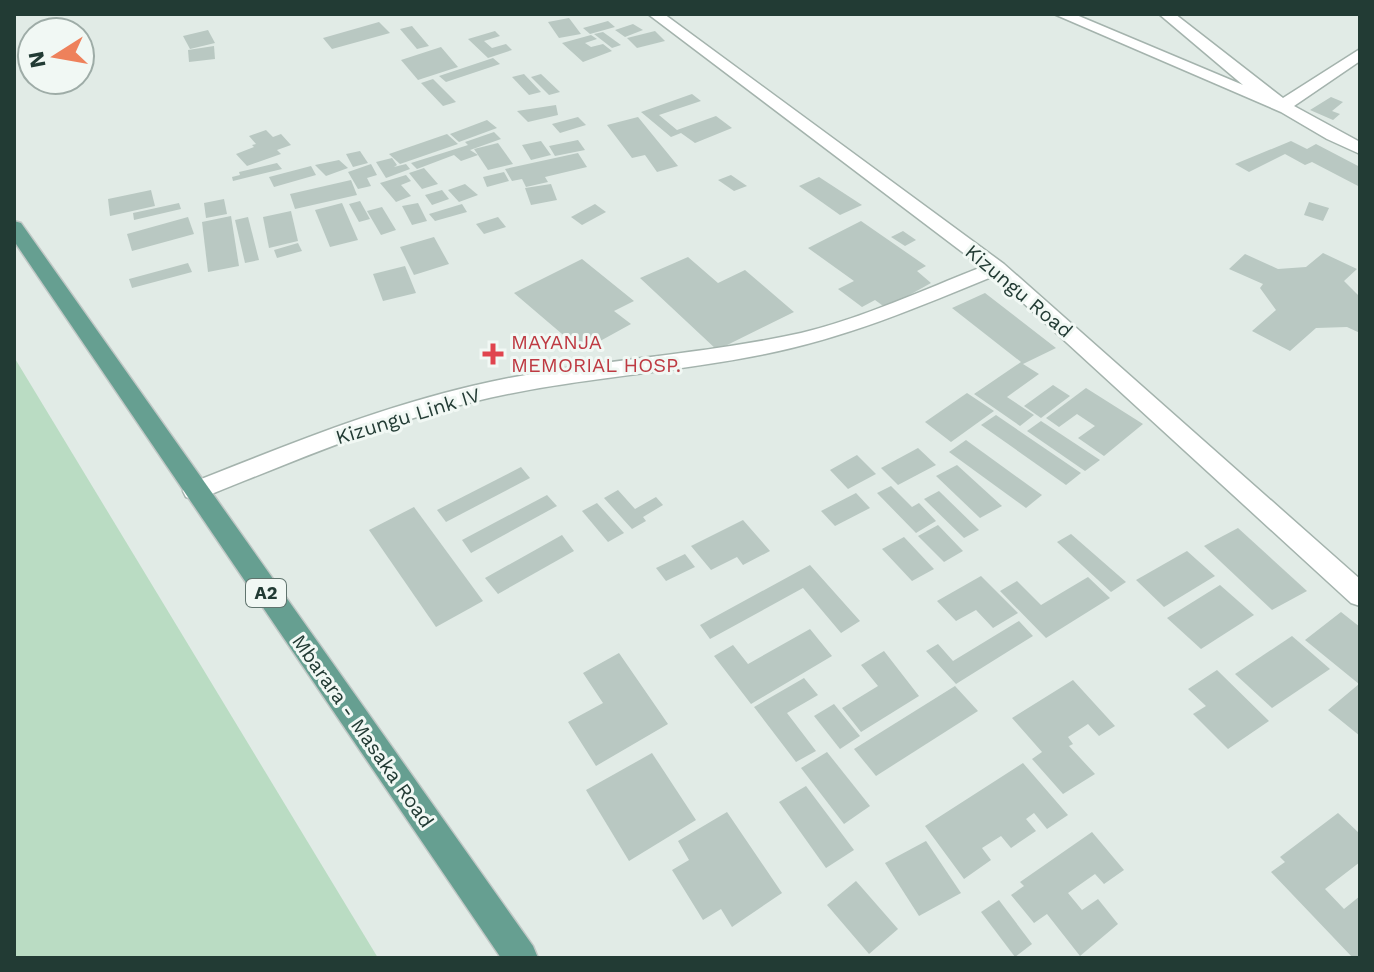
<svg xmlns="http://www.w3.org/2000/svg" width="1374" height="972" viewBox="0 0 1374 972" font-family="'Work Sans',sans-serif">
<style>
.green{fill:#badcc3}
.building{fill:#b9c8c2}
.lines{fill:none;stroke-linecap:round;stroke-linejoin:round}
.street-casing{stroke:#a4b3ad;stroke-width:3}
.primary-casing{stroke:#c1c8c6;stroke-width:3}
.street{fill:#fff;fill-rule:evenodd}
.primary{fill:#669f91;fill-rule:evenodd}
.health-dot{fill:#e0444e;stroke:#f1f8f4;stroke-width:3}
.labels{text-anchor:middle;stroke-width:6;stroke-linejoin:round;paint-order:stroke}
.shield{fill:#f1f8f4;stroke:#60746e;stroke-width:2}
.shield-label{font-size:18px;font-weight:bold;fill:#223b34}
.street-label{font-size:20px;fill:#223b34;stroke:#f1f8f4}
.health-label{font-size:20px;fill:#be3a42;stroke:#f1f8f4;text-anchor:start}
</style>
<rect width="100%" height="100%" fill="#e1ebe6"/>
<path class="green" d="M 14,357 L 378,958 L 14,958 Z"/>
<g class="building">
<path d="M 569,18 L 581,34 L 559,38 L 548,22 Z"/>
<path d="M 608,21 L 615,27 L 590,34 L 583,28 Z"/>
<path d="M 379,22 L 390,33 L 332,49 L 323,38 Z"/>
<path d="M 633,24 L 643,30 L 625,37 L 615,30 Z"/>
<path d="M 412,26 L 429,46 L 417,49 L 400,29 Z"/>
<path d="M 208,30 L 215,43 L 190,49 L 183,36 Z"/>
<path d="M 495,31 L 500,36 L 484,41 L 492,48 L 506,44 L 512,50 L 488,58 L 468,39 Z"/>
<path d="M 655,31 L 665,41 L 637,48 L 627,38 Z"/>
<path d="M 603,32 L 621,45 L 612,48 L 594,34 Z"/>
<path d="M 591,35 L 597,39 L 585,43 L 591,47 L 603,44 L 612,51 L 583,62 L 562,43 Z"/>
<path d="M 214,46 L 215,59 L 189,62 L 188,50 Z"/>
<path d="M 441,47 L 458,67 L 418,80 L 401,60 Z"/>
<path d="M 493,58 L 500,64 L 446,82 L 439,76 Z"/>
<path d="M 524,74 L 541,92 L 529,95 L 512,77 Z"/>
<path d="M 541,74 L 560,92 L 549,95 L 531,77 Z"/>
<path d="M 433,79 L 456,102 L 443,106 L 421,83 Z"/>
<path d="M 692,94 L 701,101 L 659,115 L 677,130 L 716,116 L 732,128 L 695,143 L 681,133 L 671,137 L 641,112 Z"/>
<path d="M 1331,97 L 1343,102 L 1332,111 L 1340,114 L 1333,120 L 1310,110 Z"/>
<path d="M 556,105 L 558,115 L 528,122 L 517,111 Z"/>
<path d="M 578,117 L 586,125 L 560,133 L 552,124 Z"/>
<path d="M 638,117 L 678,166 L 657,172 L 645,155 L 632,158 L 607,125 Z"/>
<path d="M 487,120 L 497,128 L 459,142 L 450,134 Z"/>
<path d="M 266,130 L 273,137 L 281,134 L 291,145 L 277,150 L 281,154 L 247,166 L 236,154 L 254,147 L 252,145 L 256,144 L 249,136 Z"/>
<path d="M 494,132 L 501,139 L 470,150 L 478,155 L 461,161 L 454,155 L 417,169 L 411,163 L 465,146 L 468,145 L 465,142 Z"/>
<path d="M 447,134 L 458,144 L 400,164 L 389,154 Z"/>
<path d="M 578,140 L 585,150 L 555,156 L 549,146 Z"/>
<path d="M 541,141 L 551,155 L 531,160 L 522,145 Z"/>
<path d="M 1291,141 L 1307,149 L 1316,144 L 1360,167 L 1360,187 L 1312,162 L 1305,165 L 1285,154 L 1249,172 L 1235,164 Z"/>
<path d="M 498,143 L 513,164 L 488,170 L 474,149 Z"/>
<path d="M 360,151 L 368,163 L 353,167 L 346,154 Z"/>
<path d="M 578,153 L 587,167 L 545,177 L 548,182 L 526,187 L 522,179 L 512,181 L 505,169 Z"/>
<path d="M 392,158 L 397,165 L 394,167 L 406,164 L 410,169 L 386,178 L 376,162 Z"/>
<path d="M 339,160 L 348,168 L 326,176 L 315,165 Z"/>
<path d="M 277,163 L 282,169 L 233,181 L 232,177 L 240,175 L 239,172 Z"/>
<path d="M 371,164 L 377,175 L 367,178 L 371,186 L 358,189 L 348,172 Z"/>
<path d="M 311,166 L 316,175 L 274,187 L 269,177 Z"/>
<path d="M 424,168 L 438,184 L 422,189 L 409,173 Z"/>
<path d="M 504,172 L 509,181 L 487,187 L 483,177 Z"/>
<path d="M 406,175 L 411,181 L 401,185 L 411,196 L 396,202 L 380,183 Z"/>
<path d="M 731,175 L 747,186 L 734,191 L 718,180 Z"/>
<path d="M 819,177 L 862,205 L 840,215 L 799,186 Z"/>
<path d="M 351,180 L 357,195 L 295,209 L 290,194 Z"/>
<path d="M 465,184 L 478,195 L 459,202 L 448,190 Z"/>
<path d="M 551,184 L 557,200 L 531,205 L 525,188 Z"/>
<path d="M 151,190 L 155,206 L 110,216 L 108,199 Z"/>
<path d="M 442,190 L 449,199 L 432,205 L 425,195 Z"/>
<path d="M 224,199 L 227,214 L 206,218 L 204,203 Z"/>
<path d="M 360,201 L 370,219 L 359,222 L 349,204 Z"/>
<path d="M 1309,202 L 1329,208 L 1323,221 L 1304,215 Z"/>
<path d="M 179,203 L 181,209 L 134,220 L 133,213 Z"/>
<path d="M 342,203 L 358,240 L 330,247 L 315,210 Z"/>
<path d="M 418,203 L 427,221 L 412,225 L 402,206 Z"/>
<path d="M 462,204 L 467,212 L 435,221 L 429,214 Z"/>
<path d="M 595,204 L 606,212 L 582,225 L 571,217 Z"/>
<path d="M 382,207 L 396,230 L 381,235 L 367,211 Z"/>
<path d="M 291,211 L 298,241 L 269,248 L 263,217 Z"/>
<path d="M 231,216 L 239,266 L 208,272 L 202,222 Z"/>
<path d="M 188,217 L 194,234 L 132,251 L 127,234 Z"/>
<path d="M 248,217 L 259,260 L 245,263 L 235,220 Z"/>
<path d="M 498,217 L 506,227 L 484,234 L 476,224 Z"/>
<path d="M 861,221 L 926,266 L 917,271 L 931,283 L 886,308 L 875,300 L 862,307 L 838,289 L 854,281 L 808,248 Z"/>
<path d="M 903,231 L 916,240 L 905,246 L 891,237 Z"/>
<path d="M 434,237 L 449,264 L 414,275 L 400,247 Z"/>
<path d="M 298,243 L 302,251 L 277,258 L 274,250 Z"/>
<path d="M 1323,253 L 1357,269 L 1344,281 L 1360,297 L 1360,333 L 1347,327 L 1316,328 L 1290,351 L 1252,331 L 1276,310 L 1260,288 L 1263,284 L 1229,269 L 1245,254 L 1278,269 L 1306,267 Z"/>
<path d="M 688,257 L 718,283 L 745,270 L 794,312 L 717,350 L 640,278 Z"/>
<path d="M 582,259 L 634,301 L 614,311 L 631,324 L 582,351 L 514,293 Z"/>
<path d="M 188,263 L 192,272 L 132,288 L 129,279 Z"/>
<path d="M 405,266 L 416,293 L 383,301 L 373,274 Z"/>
<path d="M 985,293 L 1056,348 L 1023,364 L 1039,374 L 1007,397 L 1034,415 L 1020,426 L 974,394 L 1021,362 L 952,308 Z"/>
<path d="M 1053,385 L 1070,396 L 1041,418 L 1024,406 Z"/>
<path d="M 1086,388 L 1143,424 L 1104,456 L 1078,438 L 1095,426 L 1077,414 L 1059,427 L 1046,418 Z"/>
<path d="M 967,393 L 994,411 L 951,442 L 925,422 Z"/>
<path d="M 996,415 L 1081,473 L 1066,485 L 981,425 Z"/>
<path d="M 1041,421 L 1100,460 L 1085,471 L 1027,431 Z"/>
<path d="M 966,440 L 1042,495 L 1026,508 L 949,452 Z"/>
<path d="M 918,448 L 936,465 L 898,485 L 881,468 Z"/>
<path d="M 857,455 L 876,474 L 848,489 L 830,470 Z"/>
<path d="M 957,465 L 1002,506 L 980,518 L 936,476 Z"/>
<path d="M 521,467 L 530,478 L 446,522 L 437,510 Z"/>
<path d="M 891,486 L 912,507 L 919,503 L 936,521 L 916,533 L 877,493 Z"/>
<path d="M 618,490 L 635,509 L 656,497 L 663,505 L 643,517 L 646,521 L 632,529 L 604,498 Z"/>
<path d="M 939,491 L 979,530 L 964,538 L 924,499 Z"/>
<path d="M 856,493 L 870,508 L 835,526 L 821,511 Z"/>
<path d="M 547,495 L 557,506 L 471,553 L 462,540 Z"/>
<path d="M 597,503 L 624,533 L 608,542 L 582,511 Z"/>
<path d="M 414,507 L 483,601 L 436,627 L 369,530 Z"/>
<path d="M 743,520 L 770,551 L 743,565 L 737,557 L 711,570 L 691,546 Z"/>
<path d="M 938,525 L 963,551 L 944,562 L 918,536 Z"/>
<path d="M 1238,528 L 1307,591 L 1272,610 L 1204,546 Z"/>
<path d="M 1071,534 L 1126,582 L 1111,592 L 1057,542 Z"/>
<path d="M 562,535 L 574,551 L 498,594 L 485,578 Z"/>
<path d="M 904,537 L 934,569 L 912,581 L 882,549 Z"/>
<path d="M 1187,551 L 1215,576 L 1164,607 L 1136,580 Z"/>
<path d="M 685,554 L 695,567 L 666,581 L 656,568 Z"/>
<path d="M 810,565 L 860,621 L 841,633 L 803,588 L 710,639 L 700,625 Z"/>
<path d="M 981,576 L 1018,613 L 993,628 L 976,610 L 956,621 L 937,601 Z"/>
<path d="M 1088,577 L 1110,598 L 1046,638 L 1000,591 L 1017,581 L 1041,605 Z"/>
<path d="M 1220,585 L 1254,615 L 1201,649 L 1167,618 Z"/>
<path d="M 1341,612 L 1360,627 L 1360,736 L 1328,710 L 1359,684 L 1305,640 Z"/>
<path d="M 1019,621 L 1033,636 L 956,684 L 926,651 L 938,644 L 953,661 Z"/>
<path d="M 810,629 L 832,656 L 751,704 L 714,656 L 733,645 L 748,664 Z"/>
<path d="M 1292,636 L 1330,669 L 1272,708 L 1235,674 Z"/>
<path d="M 884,651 L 919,696 L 861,732 L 842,708 L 878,686 L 861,665 Z"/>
<path d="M 619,653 L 668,724 L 596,766 L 568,722 L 603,703 L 583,673 Z"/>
<path d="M 1217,670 L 1269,721 L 1228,749 L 1193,714 L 1206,706 L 1188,689 Z"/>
<path d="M 804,678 L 818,695 L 787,713 L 816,751 L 796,762 L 754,707 Z"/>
<path d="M 1073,680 L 1115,726 L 1099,736 L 1088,724 L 1068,737 L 1073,744 L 1069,746 L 1095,774 L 1063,794 L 1032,759 L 1042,752 L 1012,718 Z"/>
<path d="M 955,686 L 978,711 L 876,776 L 854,749 Z"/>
<path d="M 834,704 L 860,736 L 840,749 L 814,716 Z"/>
<path d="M 827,752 L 870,806 L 844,824 L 801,768 Z"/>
<path d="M 652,753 L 696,820 L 629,861 L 586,790 Z"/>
<path d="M 1023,763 L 1068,815 L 1047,829 L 1034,813 L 1026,819 L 1036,831 L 1011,848 L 1001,836 L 982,848 L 991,860 L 964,879 L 925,826 Z"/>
<path d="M 806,786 L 854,850 L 826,868 L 779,802 Z"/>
<path d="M 727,812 L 782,893 L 732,927 L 721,909 L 703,920 L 672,870 L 689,860 L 678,841 Z"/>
<path d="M 1338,813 L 1360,834 L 1360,862 L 1325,889 L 1344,909 L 1360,896 L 1360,958 L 1353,958 L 1271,872 L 1285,862 L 1280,857 Z"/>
<path d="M 1092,832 L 1124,870 L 1104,884 L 1095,874 L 1068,893 L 1082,910 L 1098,899 L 1118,924 L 1080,956 L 1047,914 L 1034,923 L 1011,895 L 1024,886 L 1020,882 Z"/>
<path d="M 926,841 L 961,893 L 919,916 L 885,863 Z"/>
<path d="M 856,881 L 898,929 L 869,954 L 827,905 Z"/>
<path d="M 999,900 L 1032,944 L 1015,957 L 981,912 Z"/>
</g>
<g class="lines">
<defs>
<g id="street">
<path d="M 648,14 L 664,14 L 1004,264 L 1360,579 L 1360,606 L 1351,603 L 994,276 C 919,307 845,338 765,354 C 668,374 568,378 472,402 C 379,424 292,462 204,497 L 195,500 L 186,497 L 183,491 L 186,485 C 280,448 374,409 472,386 C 580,360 692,357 801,333 C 863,318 923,290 982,267 Z"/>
<path d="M 1054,14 L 1074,14 L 1243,85 L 1159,14 L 1175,14 L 1283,98 L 1360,49 L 1360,61 L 1294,106 L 1360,142 L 1360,154 L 1327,139 L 1281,112 Z"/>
</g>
<path id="primary" d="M 14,221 L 21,223 L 533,946 L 538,958 L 501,958 L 14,241 Z"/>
</defs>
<use href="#street" class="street-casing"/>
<use href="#primary" class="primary-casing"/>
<use href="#street" class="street"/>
<use href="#primary" class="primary"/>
</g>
<path class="health-dot" d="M489 342h8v8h8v8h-8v8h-8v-8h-8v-8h8z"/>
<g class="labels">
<rect class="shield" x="246" y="579" width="40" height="28" rx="6"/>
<g class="shield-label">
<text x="266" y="599">A2</text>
</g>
<g class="street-label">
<text transform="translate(1019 291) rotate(40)" y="7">Kizungu Road</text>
<text transform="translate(408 416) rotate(-17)" y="7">Kizungu Link IV</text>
<text transform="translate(363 731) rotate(55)" y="7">Mbarara - Masaka Road</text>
</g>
<g class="health-label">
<text x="511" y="349">MAYANJA<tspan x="511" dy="23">MEMORIAL HOSP.</tspan></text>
</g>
</g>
<rect width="1374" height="972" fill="none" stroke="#223b34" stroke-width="32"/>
<g transform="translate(56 56) rotate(259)"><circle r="38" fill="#f1f8f4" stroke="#9eaca7" stroke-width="2"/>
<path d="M0-6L14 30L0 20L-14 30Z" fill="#ee815b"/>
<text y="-12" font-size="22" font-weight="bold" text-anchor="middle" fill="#223b34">N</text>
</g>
</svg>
